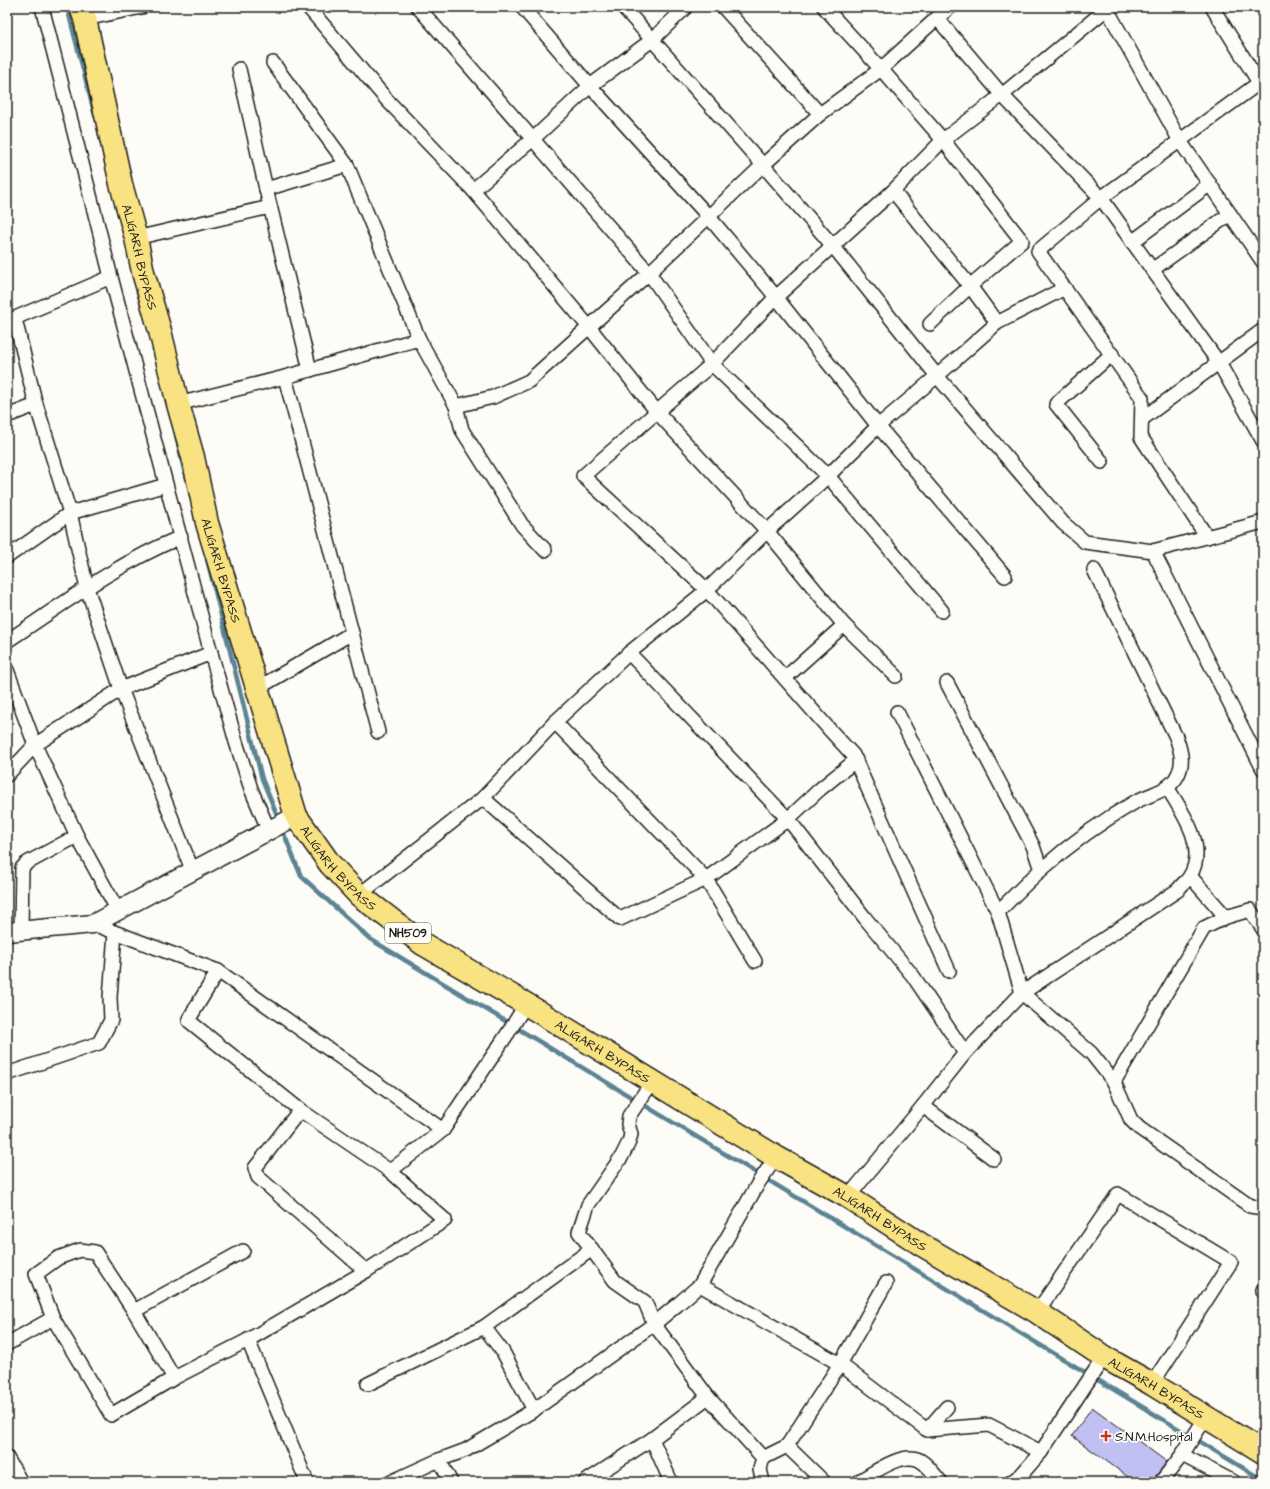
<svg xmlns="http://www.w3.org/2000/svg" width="1270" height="1489" viewBox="0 0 1270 1489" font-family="'Architects Daughter',sans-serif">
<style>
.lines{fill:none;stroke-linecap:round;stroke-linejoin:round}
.stream{stroke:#5a8493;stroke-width:4.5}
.building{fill:#c0c0f2;stroke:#1c1c1c}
.street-casing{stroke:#1c1c1c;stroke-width:16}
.secondary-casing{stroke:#1c1c1c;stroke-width:21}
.highway-casing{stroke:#1c1c1c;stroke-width:25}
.street{stroke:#fdfcf7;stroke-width:13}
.secondary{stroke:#fdfcf7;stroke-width:18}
.highway{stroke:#f8e281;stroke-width:22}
.poi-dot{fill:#c8321e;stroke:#fdfcf7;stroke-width:1.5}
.labels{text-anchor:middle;stroke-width:3.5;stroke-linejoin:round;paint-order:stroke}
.shield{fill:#fdfcf7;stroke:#605f5e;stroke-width:1}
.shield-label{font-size:12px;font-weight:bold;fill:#1c1c1c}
.street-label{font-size:13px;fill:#1c1c1c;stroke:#fdfcf7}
.poi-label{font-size:13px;fill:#1c1c1c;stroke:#fdfcf7;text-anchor:start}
</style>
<rect width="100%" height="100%" fill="#fdfcf7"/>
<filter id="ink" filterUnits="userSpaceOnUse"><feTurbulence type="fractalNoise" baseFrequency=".025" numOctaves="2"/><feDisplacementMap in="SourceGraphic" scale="8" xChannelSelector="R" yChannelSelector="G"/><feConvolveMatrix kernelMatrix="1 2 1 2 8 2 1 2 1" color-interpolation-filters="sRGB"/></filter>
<g filter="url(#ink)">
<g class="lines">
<g class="stream">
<path d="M 67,7 L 95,116"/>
<path d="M 176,435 L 186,479"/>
<path d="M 207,559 L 262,779 L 279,820"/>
<path d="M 282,829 L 301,876 L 370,939 L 1263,1480"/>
</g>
</g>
<path class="building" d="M 1092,1407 L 1167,1462 L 1155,1477 L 1153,1482 L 1135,1482 L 1072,1436 Z"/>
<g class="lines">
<defs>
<g id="street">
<path d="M 42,7 L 111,277 L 211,653 L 236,742 L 251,789 L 269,831"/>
<path d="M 308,7 L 387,100 L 473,190 L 589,327 L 657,412 L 767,531 L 844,625 L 896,676"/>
<path d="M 418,7 L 649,273 L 712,364 L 828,476 L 942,611"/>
<path d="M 522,7 L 590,86 L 709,217 L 776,297 L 878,426 L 1005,576"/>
<path d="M 623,7 L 763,165 L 833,246 L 937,376 L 1063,523 L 1085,542 L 1153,551 L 1263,522"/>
<path d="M 723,7 L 820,114"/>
<path d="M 824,7 L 881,69 L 943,140 L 1022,241 L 970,286 L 930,324"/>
<path d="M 950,7 L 937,18 L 1002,95 L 1101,198 L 1038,251 L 1142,398 L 1141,437 L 1207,537"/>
<path d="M 1212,7 L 1263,89"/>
<path d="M 1107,9 L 1180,141 L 1263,262"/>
<path d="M 85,19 L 142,7"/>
<path d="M 273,63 L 347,165 L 419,339 L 456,406 L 462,430 L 522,525 L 545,550"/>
<path d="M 239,69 L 266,189 L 310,370"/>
<path d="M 1259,83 L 1101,198 L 1219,363 L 1263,441"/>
<path d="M 266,189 L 347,165"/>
<path d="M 473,190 L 533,139 L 590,86 L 652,40 L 686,7"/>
<path d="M 893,191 L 970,286 L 997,323"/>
<path d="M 136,238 L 270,207"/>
<path d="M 1132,242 L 1210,184"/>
<path d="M 1152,270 L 1230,214"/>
<path d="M 15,319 L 35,401 L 70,513 L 87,588 L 121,689 L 193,872"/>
<path d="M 8,321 L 111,277"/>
<path d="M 285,377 L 378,732"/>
<path d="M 178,404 L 285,377 L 419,339"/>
<path d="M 456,406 L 493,397 L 529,381 L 649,273 L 763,165 L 820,114 L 881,69 L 937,18"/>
<path d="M 7,416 L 36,405"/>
<path d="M 1142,419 L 1263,330"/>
<path d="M 1102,462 L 1056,404 L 1112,354"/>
<path d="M 1153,551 L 1263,769"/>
<path d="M 7,557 L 70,513 L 166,485"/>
<path d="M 7,641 C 63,604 118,563 181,537"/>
<path d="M 629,653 L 788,819 L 865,918 L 913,976 L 965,1053"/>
<path d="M 7,670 L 35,745 L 77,836 L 118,911"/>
<path d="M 785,678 L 844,625"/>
<path d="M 947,683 L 1033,846 L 1041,870"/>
<path d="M 258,688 L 352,633"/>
<path d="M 897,712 L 998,912 L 1022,993 L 1178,890 C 1181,885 1187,881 1190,876 C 1208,846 1182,812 1167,787"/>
<path d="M 555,722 L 706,879 L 755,961"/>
<path d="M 7,775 L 35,745 L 121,689 L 211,653"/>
<path d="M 483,798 L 620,919 L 706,879 L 788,819 L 819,790 L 856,760"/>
<path d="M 1190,876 L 1226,917"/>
<path d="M 359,895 L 483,798 L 555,722 L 629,653 L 707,590 L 767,531 L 828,476 L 878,426 L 937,376 L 997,323 L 1065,288"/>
<path d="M 998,912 C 1012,898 1026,883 1041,870 C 1069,845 1102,821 1135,802 C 1148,795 1168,791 1176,778 C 1185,764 1181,751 1176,737 L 1094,570"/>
<path d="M 93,924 L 218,971 L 443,1130"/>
<path d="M 21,930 L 22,868 L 27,863 L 77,836"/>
<path d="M 218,971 L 189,1019 L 189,1021 L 300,1110 L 390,1171 L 443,1130 L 508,1033 L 526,1004"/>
<path d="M 949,971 L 853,755 L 829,729 L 707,590 L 583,476 L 712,364 L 776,297 L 893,191 L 943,140 L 1002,95 L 1109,7"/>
<path d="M 7,1074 L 99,1043 L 111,1020 L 110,997 L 115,933"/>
<path d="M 652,1082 L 629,1116 L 628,1124 L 631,1134 L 629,1142 L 622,1156 L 588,1205 L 579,1232 L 615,1281 L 645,1302 L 654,1324 L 708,1397 L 763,1458 L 787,1446"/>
<path d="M 1114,1082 L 1204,928 L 1226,917 L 1250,910 L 1263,929"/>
<path d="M 923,1106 L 994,1159"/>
<path d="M 300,1110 L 255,1168 L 258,1177 L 366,1271"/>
<path d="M 848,1197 L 923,1106 L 965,1053 L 1022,993 L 1091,1053 L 1114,1082 L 1131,1120 L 1139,1128 L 1250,1206 L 1263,1208"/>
<path d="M 700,1285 L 840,1364 L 927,1430 L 947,1407"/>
<path d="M 1263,1290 L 1263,1291"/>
<path d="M 134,1311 L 243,1251"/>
<path d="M 1037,1312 L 1118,1194 L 1231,1262 L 1152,1384"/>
<path d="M 53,1318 L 36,1274 L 58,1258 L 80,1250 L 95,1252 L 134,1311 L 174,1378"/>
<path d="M 484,1327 L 592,1249"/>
<path d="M 248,1340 L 307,1482"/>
<path d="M 7,1344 L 53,1318 L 111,1415 L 174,1378 L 248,1340 L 366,1271 L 445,1220 L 390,1171"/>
<path d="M 368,1384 L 484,1327 L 503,1352 L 534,1410"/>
<path d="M 927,1430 L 989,1425 L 1041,1452"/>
<path d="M 652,1439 L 671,1482"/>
<path d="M 1182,1455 L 1234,1482"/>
<path d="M 7,1458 L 21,1482"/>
<path d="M 763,1458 L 760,1469 L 763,1482"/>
<path d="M 439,1460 L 451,1482"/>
<path d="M 391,1482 L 439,1460 L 466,1450 L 534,1410 L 654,1324 L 677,1305 L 700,1285 L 759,1182 L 776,1157"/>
<path d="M 585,1482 L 652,1439 L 708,1397"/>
<path d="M 824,1482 L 787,1446 L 840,1364 L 886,1283"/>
<path d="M 858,1482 C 873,1473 904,1450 921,1461 C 929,1466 935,1476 941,1482"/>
<path d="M 1011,1482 L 1021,1475 L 1041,1452 L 1104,1357"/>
<path d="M 1161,1482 L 1182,1455 L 1206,1417"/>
</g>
<path id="secondary" d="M 7,932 L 93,924 L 296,816"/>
<g id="highway">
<path id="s1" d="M 81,7 L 85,19 L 121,184 L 136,238 L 143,272 L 160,331 L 178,404 L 193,457 L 207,523 L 296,816 L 330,864 L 359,895 L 423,944 L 526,1004 L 776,1157 L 848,1197 L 922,1245 L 1037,1312 L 1104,1357 L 1152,1384 L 1263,1452"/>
</g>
</defs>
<use href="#street" class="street-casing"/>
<use href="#secondary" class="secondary-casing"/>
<use href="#highway" class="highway-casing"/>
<use href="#street" class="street"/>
<use href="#secondary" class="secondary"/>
<use href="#highway" class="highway"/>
</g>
</g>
<path class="poi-dot" d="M1104 1430h4v4h4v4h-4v4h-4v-4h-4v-4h4z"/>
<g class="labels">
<rect class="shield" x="385" y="923" width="46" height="20" rx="3"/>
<g class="shield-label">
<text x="408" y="937">NH509</text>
</g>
<g class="street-label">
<text dy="5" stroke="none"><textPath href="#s1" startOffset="257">ALIGARH BYPASS</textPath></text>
<text dy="5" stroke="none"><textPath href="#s1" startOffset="581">ALIGARH BYPASS</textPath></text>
<text dy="5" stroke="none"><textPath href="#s1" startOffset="905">ALIGARH BYPASS</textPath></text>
<text dy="5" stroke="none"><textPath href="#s1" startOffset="1229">ALIGARH BYPASS</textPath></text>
<text dy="5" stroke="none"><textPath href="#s1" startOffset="1553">ALIGARH BYPASS</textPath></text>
<text dy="5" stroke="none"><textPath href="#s1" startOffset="1877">ALIGARH BYPASS</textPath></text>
</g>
<g class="poi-label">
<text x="1115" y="1441">S.N.M.Hospital</text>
</g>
</g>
<rect width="1270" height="1489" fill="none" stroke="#fdfcf7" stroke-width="24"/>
<rect x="12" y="12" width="1246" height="1465" fill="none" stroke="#1c1c1c" stroke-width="1.5" filter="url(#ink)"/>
</svg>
